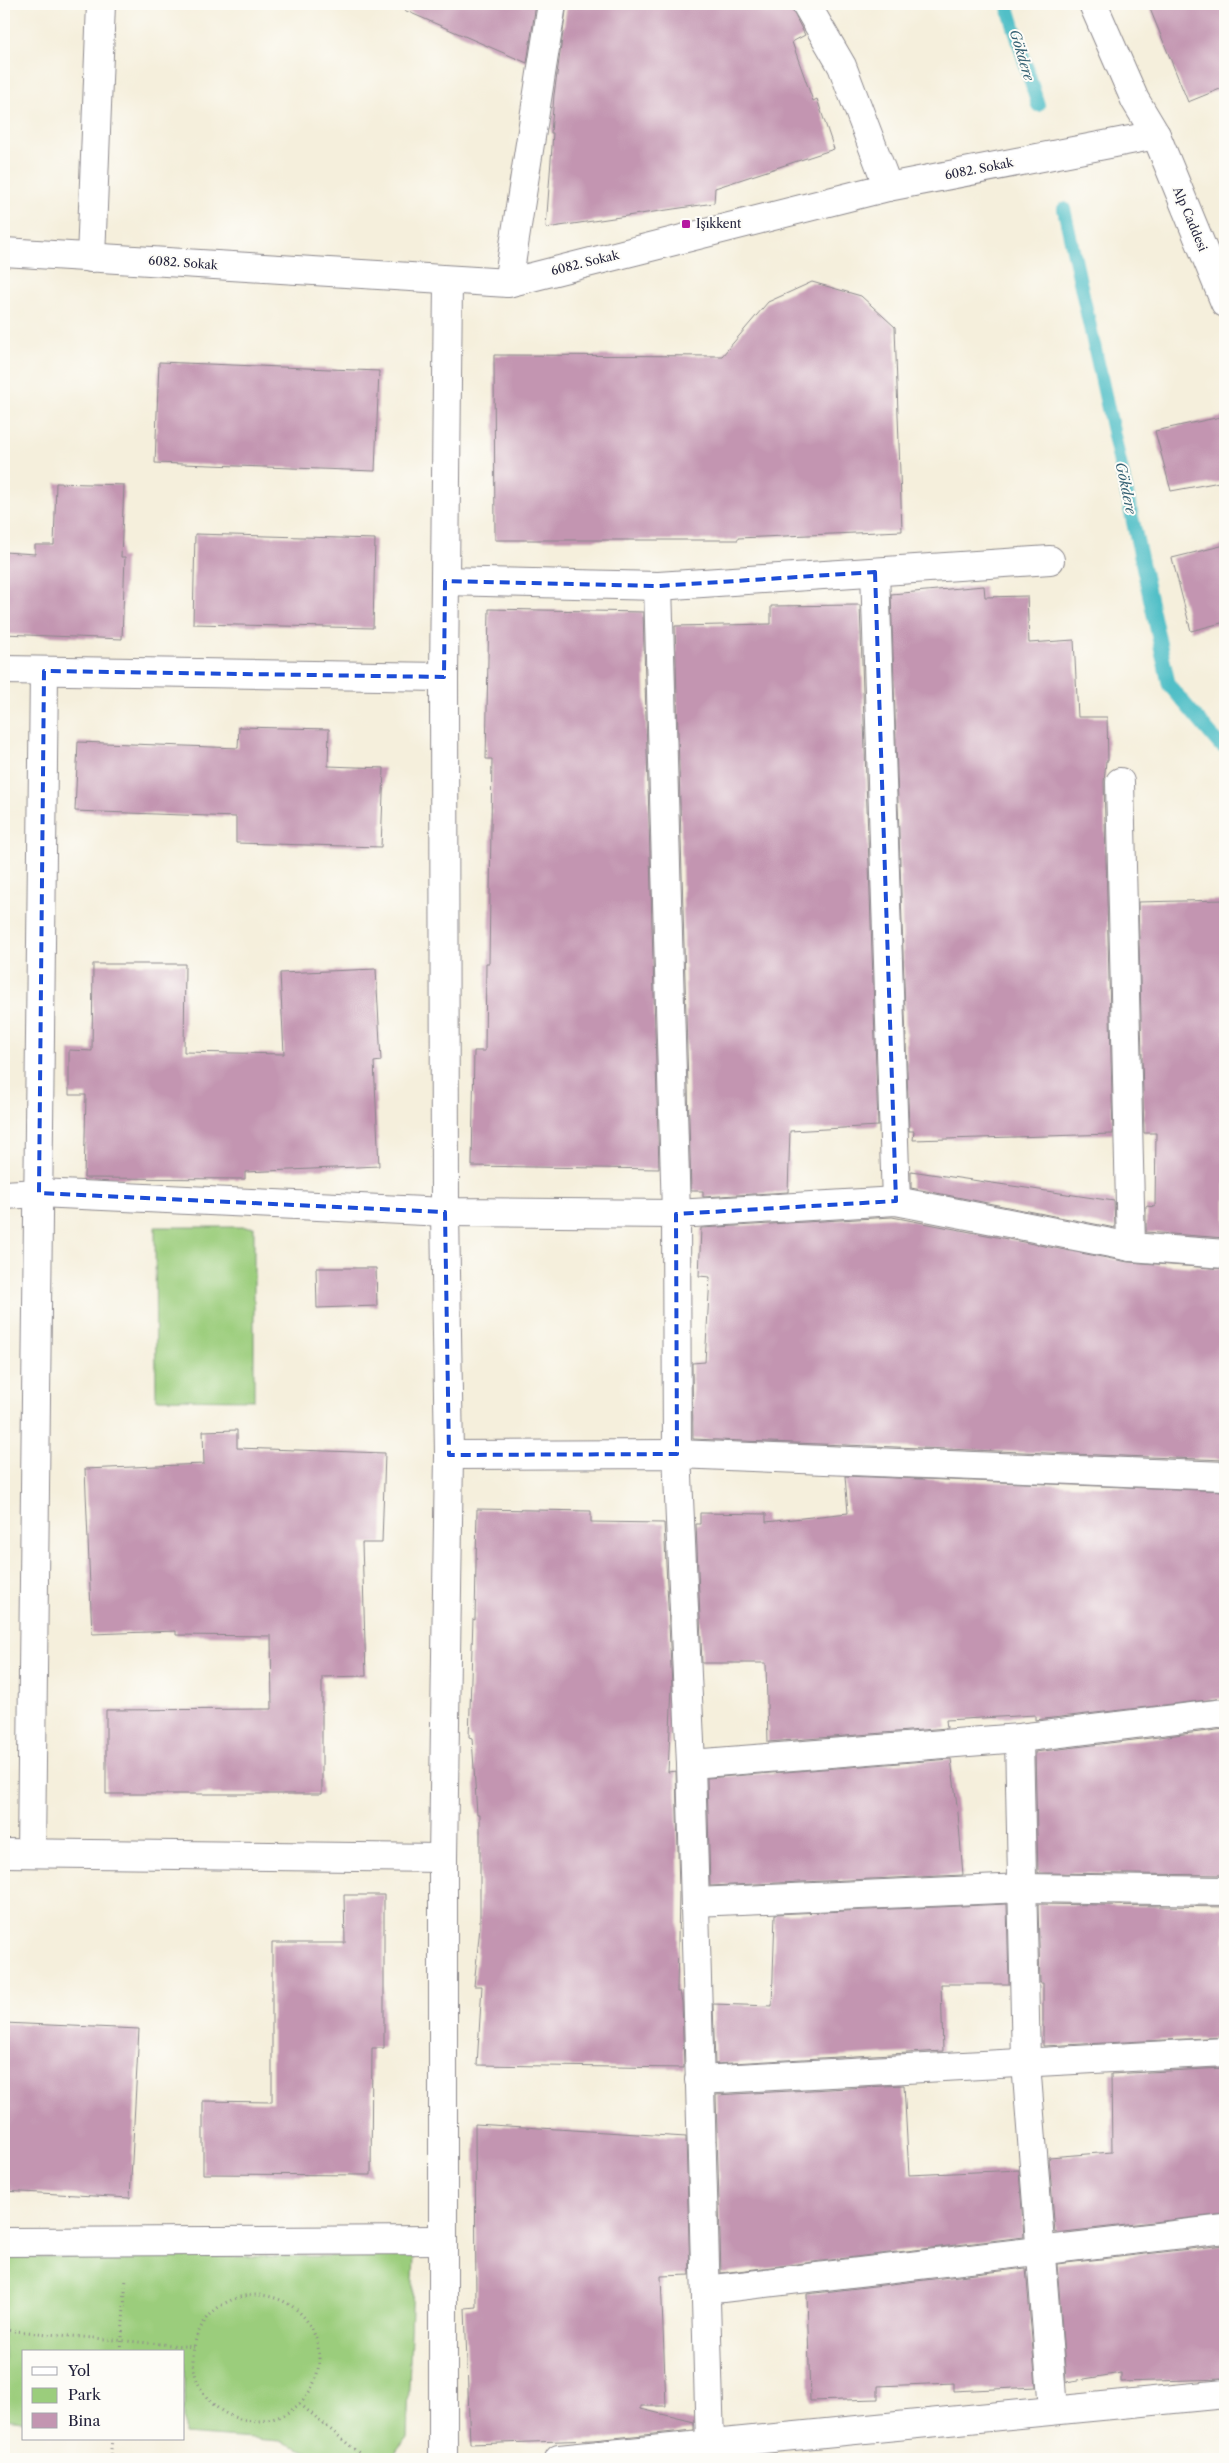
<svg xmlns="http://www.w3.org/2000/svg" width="1229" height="2463" viewBox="0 0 1229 2463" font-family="'Libre Caslon Text',serif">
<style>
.green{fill:#9bcd7c;stroke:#5e785c}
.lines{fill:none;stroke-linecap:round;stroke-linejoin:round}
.stream{stroke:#51bfc7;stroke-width:14}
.building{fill:#c395b1}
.street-casing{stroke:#8c888c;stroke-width:30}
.secondary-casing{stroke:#8c888c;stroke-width:30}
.path{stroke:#8c888c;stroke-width:3;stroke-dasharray:1 4;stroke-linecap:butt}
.street{stroke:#fff;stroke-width:28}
.secondary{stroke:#fff;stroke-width:28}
.marked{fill:none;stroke:#1d4ed8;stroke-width:4;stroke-dasharray:10 6;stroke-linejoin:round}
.poi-dot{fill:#b5179e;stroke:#fdfcf7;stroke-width:2}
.labels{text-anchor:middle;stroke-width:4;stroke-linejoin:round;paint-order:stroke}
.street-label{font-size:12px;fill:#22223b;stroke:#fdfcf7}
.poi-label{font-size:12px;fill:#22223b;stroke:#fdfcf7;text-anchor:start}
.water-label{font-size:14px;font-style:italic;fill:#356173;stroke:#fdfcf7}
</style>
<rect width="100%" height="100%" fill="#fdfcf7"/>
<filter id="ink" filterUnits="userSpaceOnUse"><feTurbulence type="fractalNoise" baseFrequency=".02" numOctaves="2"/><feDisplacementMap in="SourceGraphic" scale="10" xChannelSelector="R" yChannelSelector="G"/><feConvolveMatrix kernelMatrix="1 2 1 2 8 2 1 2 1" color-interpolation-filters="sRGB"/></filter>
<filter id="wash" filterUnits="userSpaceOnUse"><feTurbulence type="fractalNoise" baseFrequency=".0096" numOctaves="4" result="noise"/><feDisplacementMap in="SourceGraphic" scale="20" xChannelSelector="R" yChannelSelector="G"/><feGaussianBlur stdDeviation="1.12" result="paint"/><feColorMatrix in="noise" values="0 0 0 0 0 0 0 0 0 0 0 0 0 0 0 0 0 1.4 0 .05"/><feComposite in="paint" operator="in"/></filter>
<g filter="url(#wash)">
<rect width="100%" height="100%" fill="#f5efdc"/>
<g class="green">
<path d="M 155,1227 L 254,1227 L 254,1400 L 156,1399 Z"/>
<path d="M 414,2256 L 407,2438 L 391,2459 L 326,2459 L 280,2441 L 184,2434 L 184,2352 L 24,2352 L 24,2421 L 4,2419 L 4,2257 Z"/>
</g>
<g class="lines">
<g class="stream">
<path d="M 1007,4 L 1038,105"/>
<path d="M 1064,209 L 1169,685 L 1219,744 L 1225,748"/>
</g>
</g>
<g id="blocks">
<g class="building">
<path d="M 390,4 L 536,4 L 527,63 Z"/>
<path d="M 567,4 L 789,4 L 805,35 L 792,42 L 813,101 L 817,99 L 834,149 L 715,188 L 714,203 L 546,228 L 553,133 L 551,133 L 554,95 Z"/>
<path d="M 1148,4 L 1225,4 L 1225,87 L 1188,102 Z"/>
<path d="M 812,282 L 861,296 L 895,327 L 902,531 L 738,538 L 738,540 L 495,540 L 494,355 L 722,356 L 768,302 Z"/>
<path d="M 159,362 L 379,371 L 375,471 L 155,463 Z"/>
<path d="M 1225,416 L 1225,481 L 1171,491 L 1155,431 Z"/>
<path d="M 56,483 L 124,485 L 121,557 L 125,557 L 122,639 L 4,634 L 4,552 L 35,554 L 35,545 L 54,545 Z"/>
<path d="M 195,534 L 375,539 L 373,628 L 193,624 Z"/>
<path d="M 1225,545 L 1225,622 L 1191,631 L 1172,558 Z"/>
<path d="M 984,586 L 985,597 L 1027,596 L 1029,643 L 1074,640 L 1078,717 L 1107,717 L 1108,761 L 1106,761 L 1104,782 L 1113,1134 L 913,1140 L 914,1131 L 909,1131 L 891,594 Z"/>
<path d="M 860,605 L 878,1126 L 790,1131 L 788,1192 L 703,1197 L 703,1191 L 691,1191 L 675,626 L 771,624 L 771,606 Z"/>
<path d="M 489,609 L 643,612 L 659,1169 L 472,1166 L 474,1051 L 485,1051 L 486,963 L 489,963 L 492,759 L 486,759 Z"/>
<path d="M 239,727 L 329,729 L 328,766 L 384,768 L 381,847 L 236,843 L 236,817 L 75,811 L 78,742 L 238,748 Z"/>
<path d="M 1225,900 L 1225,1238 L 1146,1232 L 1146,1206 L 1155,1207 L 1156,1133 L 1144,1133 L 1138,902 Z"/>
<path d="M 93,964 L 185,964 L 184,1052 L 284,1054 L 280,973 L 376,969 L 381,1061 L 374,1062 L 379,1166 L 245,1172 L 245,1179 L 84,1178 L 86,1095 L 69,1095 L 69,1050 L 92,1051 Z"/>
<path d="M 911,1171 L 1114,1201 L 1115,1228 L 911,1188 Z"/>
<path d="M 892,1217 L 1128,1262 L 1225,1269 L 1225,1460 L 693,1439 L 692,1363 L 705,1362 L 710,1277 L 699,1276 L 701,1228 Z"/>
<path d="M 316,1268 L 376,1268 L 377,1306 L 317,1308 Z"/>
<path d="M 237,1430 L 237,1448 L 385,1453 L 382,1543 L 362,1543 L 366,1676 L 322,1677 L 322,1794 L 106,1794 L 106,1710 L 272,1709 L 271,1636 L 176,1635 L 176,1631 L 92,1634 L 85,1469 L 204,1464 L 203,1431 Z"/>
<path d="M 845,1476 L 1225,1491 L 1225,1698 L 1035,1720 L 1035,1715 L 946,1720 L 947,1728 L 768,1742 L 766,1663 L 702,1663 L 696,1524 L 700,1524 L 700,1513 L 766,1514 L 766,1522 L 848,1513 Z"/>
<path d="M 477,1509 L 591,1511 L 591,1522 L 664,1523 L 672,1687 L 668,1772 L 676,1771 L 679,1893 L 677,1992 L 680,1992 L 682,2002 L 684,2068 L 477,2065 L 482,1986 L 474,1986 L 480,1927 L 480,1814 L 477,1814 L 472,1738 L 469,1737 L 473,1619 L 475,1620 Z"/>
<path d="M 1225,1729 L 1225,1875 L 1038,1873 L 1035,1752 Z"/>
<path d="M 951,1759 L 958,1813 L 963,1875 L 710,1886 L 707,1778 Z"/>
<path d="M 344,1895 L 384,1895 L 384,2048 L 372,2048 L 371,2175 L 203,2174 L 203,2101 L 272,2102 L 272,1943 L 345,1943 Z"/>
<path d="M 1007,1904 L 1009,1984 L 941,1984 L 943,2051 L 715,2064 L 713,2004 L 772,2006 L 775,1914 Z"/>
<path d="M 1038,1904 L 1225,1907 L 1225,2037 L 1043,2046 L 1043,1983 L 1040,1983 Z"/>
<path d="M 4,2023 L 139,2029 L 130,2198 L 4,2191 Z"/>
<path d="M 1225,2068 L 1225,2214 L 1055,2233 L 1049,2157 L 1112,2152 L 1111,2074 Z"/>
<path d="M 904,2085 L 909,2175 L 1019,2170 L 1024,2237 L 721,2273 L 716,2095 Z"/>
<path d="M 475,2124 L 686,2137 L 690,2275 L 661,2276 L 666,2406 L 641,2406 L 641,2409 L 694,2422 L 694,2430 L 593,2440 L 470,2444 L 465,2308 L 476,2307 Z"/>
<path d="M 1225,2245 L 1225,2379 L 1121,2382 L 1121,2373 L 1066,2382 L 1057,2264 Z"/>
<path d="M 1026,2268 L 1036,2387 L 953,2391 L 953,2383 L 878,2386 L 878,2399 L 810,2401 L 807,2294 Z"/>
</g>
</g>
</g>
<g filter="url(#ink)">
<use href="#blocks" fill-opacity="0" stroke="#8c888c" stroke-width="1"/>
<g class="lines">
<defs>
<g id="street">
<path d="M 806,4 L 842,66 L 888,187"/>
<path d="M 91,258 L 101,4"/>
<path d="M 508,283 L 552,4"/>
<path d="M 875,572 L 896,1201"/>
<path d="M 445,581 L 658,586 L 1050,560"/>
<path d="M 658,586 L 676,1214 L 677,1454 L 691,1764 L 710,2444"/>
<path d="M 4,670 L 444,677"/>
<path d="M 1120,782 L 1131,1247"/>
<path d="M 4,1195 L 39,1193 L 445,1212 L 676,1214 L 896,1201 L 1131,1247 L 1225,1254"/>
<path d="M 449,1455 L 677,1454 L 1225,1476"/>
<path d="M 1019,1738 L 1026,2063 L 1053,2410"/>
<path d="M 691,1764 L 1019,1738 L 1225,1713"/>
<path d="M 4,1853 L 443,1858"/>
<path d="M 31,1853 L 44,671"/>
<path d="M 695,1902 L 1024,1888 L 1225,1891"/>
<path d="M 699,2080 L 1225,2052"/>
<path d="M 4,2242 L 442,2240"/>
<path d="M 706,2290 L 1225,2229"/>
<path d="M 559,2459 L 1225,2394"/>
</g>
<g id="secondary">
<path d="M 1093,4 L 1135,100 L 1156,135 L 1225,303"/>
<path d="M 4,252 L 508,283 L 888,187 L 1156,135"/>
<path d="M 443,2459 L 443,1858 L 449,1455 L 445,1212 L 444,677 L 448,280"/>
</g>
</defs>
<use href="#street" class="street-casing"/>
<use href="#secondary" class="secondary-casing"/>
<g class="path">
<circle cx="256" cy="2358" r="63"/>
<path d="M 4,2330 L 194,2347"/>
<path d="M 121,2352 L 126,2278"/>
<path d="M 300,2404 L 366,2459"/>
<path d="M 110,2459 L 112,2439"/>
</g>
<use href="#street" class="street"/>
<use href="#secondary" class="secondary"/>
</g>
</g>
<path class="marked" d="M 875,572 L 896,1201 L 676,1214 L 677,1454 L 449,1455 L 445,1212 L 39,1193 L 44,671 L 444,677 L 445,581 L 658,586 Z"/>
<rect class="poi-dot" x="681" y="219" width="10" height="10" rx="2.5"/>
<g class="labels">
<g class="street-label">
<text transform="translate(979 169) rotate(-11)" y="4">6082. Sokak</text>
<text transform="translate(1190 219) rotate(67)" y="4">Alp Caddesi</text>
<text transform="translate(183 263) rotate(4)" y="4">6082. Sokak</text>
<text transform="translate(585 263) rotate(-14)" y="4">6082. Sokak</text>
</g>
<g class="poi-label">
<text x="696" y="228">Işıkkent</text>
</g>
<g class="water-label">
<text transform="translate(1022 55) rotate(73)" y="5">Gökdere</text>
<text transform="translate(1126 488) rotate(78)" y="5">Gökdere</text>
</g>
</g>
<rect width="1229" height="2463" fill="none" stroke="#fdfcf7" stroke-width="20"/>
<rect x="22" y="2350" width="162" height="90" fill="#fdfcf7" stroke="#a5a5ac"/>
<rect x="32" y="2367" width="25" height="8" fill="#ffffff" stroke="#a5a5ac"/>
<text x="68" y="2376" font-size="15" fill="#22223b">Yol</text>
<rect x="32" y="2388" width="25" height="15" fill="#9bcd7c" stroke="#a5a5ac"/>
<text x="68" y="2400" font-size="15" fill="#22223b">Park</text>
<rect x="32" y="2413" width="25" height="15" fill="#c395b1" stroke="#a5a5ac"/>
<text x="68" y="2426" font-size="15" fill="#22223b">Bina</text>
</svg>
